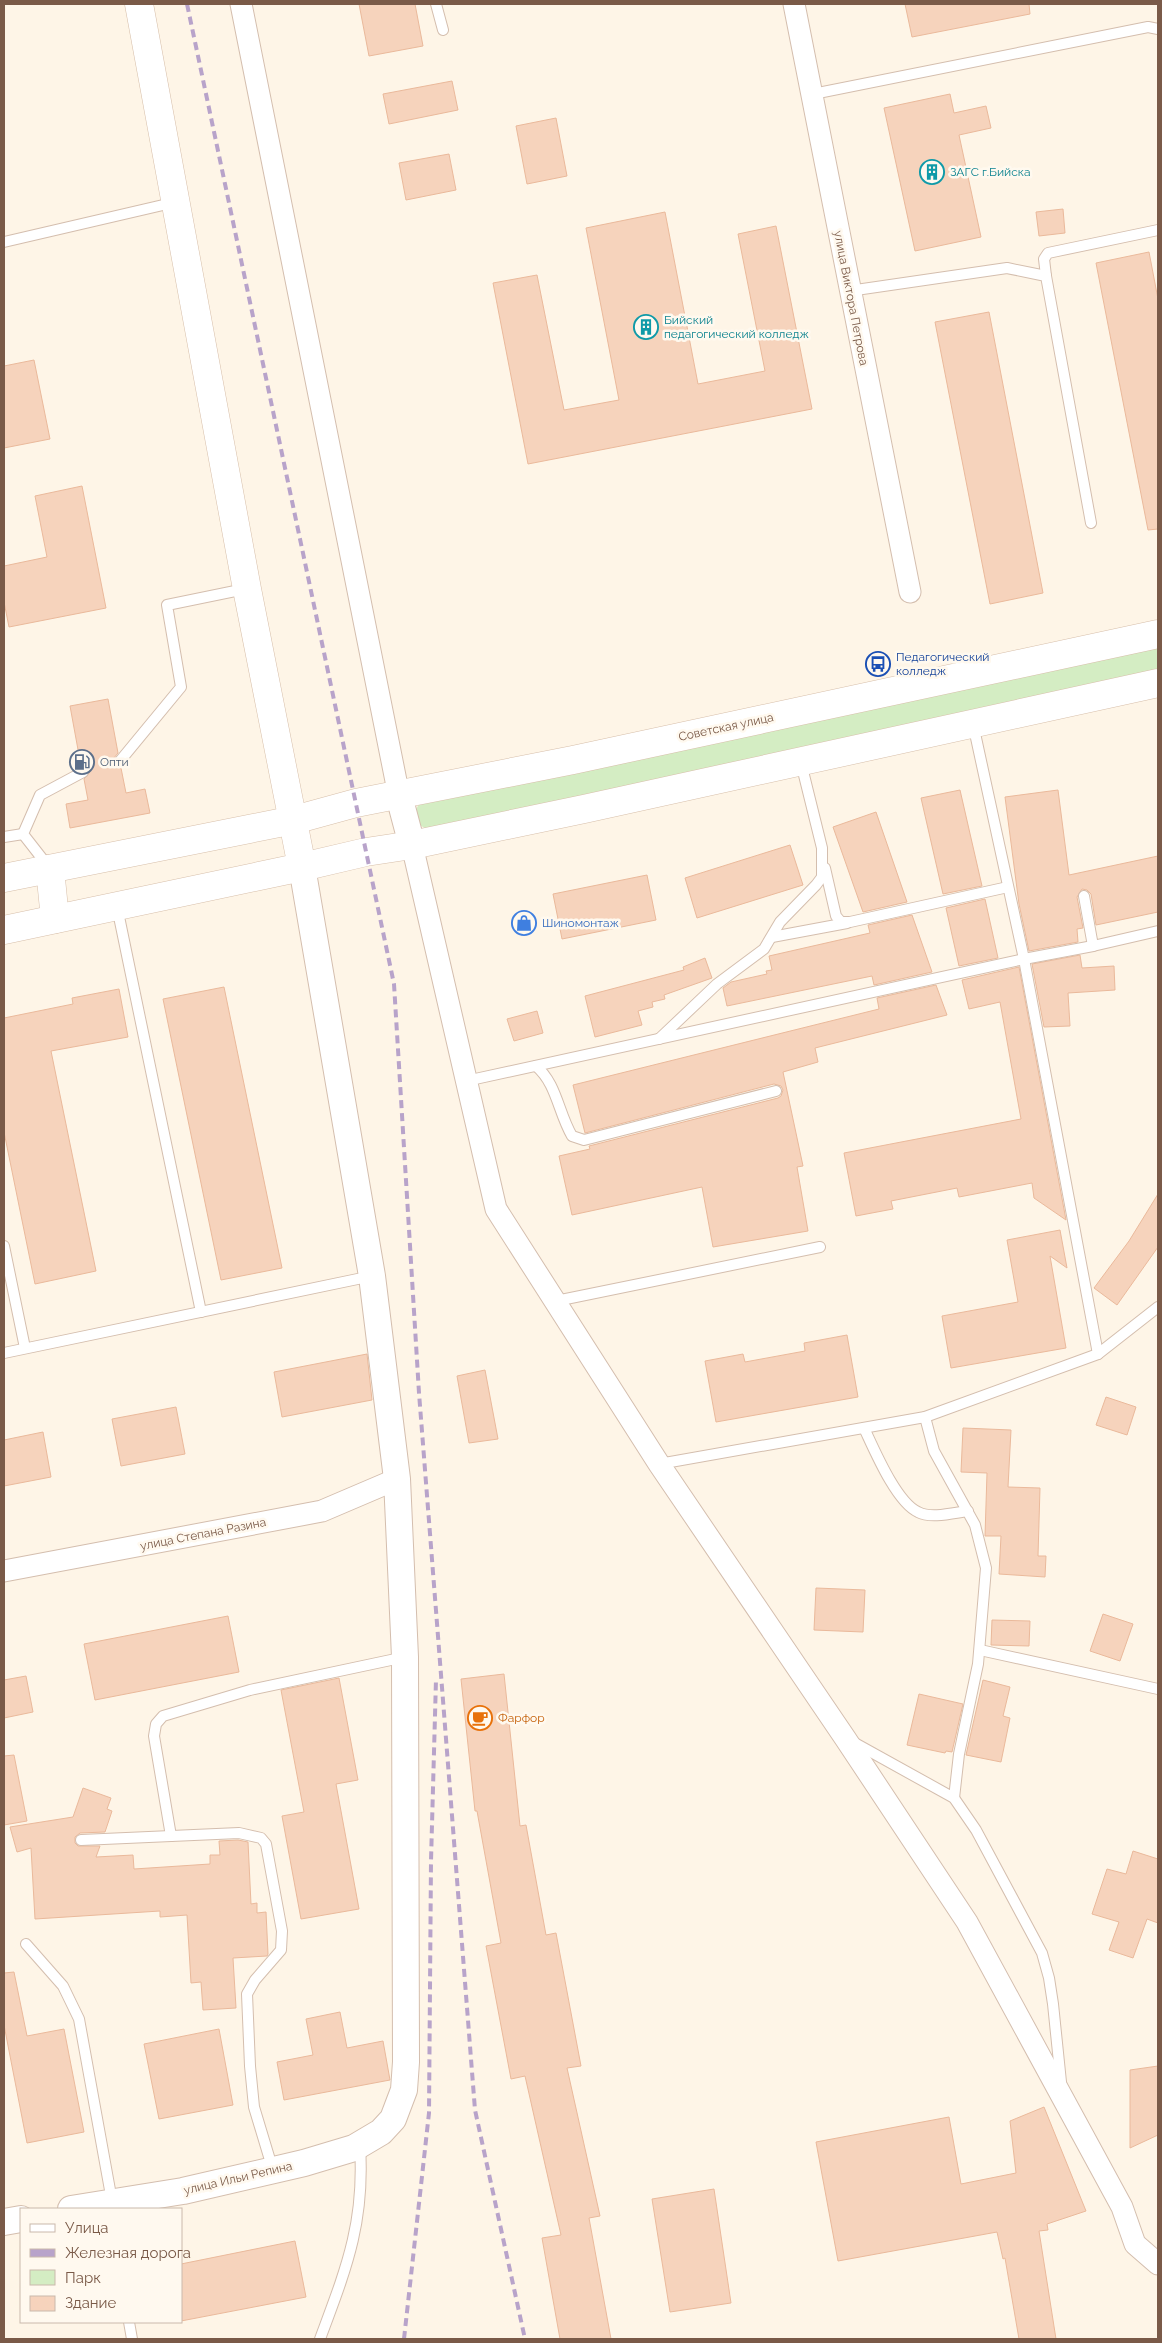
<svg xmlns="http://www.w3.org/2000/svg" width="1162" height="2343" viewBox="0 0 1162 2343" font-family="Raleway,sans-serif">
<style>
.green{fill:#d4edc3}
.building{fill:#f6d3bc;stroke:#eab99b}
.lines{fill:none;stroke-linecap:round;stroke-linejoin:round}
.service-casing{stroke:#d4beae;stroke-width:12}
.minor-casing{stroke:#d4beae;stroke-width:23}
.tertiary-casing{stroke:#d4beae;stroke-width:28}
.secondary-casing{stroke:#d7bfaa;stroke-width:29}
.service{stroke:#fff;stroke-width:10}
.minor{stroke:#fff;stroke-width:21}
.tertiary{stroke:#fff;stroke-width:26}
.secondary{stroke:#fff;stroke-width:28}
.rail{stroke:#b8a3ca;stroke-width:4;stroke-dasharray:8 5;stroke-linecap:butt}
.labels{text-anchor:middle;stroke-width:5;stroke-linejoin:round;paint-order:stroke}
.culture-label{font-size:12px;fill:#0d838f;stroke:#fff9ef;text-anchor:start}
.street-label{font-size:12px;fill:#7a5a48;stroke:#fff9ef}
.transit-label{font-size:12px;fill:#164399;stroke:#fff9ef;text-anchor:start}
.service-label{font-size:12px;fill:#4e5e75;stroke:#fff9ef;text-anchor:start}
.shop-label{font-size:12px;fill:#366cbe;stroke:#fff9ef;text-anchor:start}
.food-label{font-size:12px;fill:#c56008;stroke:#fff9ef;text-anchor:start}
</style>
<rect width="100%" height="100%" fill="#fef5e7"/>
<path class="green" d="M 1158,643 L 1158,670 L 430,829 C 416,828 411,813 420,803 Z"/>
<g class="building">
<path d="M 359,4 L 415,4 L 423,46 L 369,56 Z"/>
<path d="M 905,4 L 1029,4 L 1030,14 L 912,37 Z"/>
<path d="M 452,81 L 458,110 L 389,124 L 383,94 Z"/>
<path d="M 950,94 L 954,113 L 986,106 L 991,128 L 959,135 L 981,237 L 915,251 L 884,108 Z"/>
<path d="M 556,118 L 567,176 L 527,184 L 516,126 Z"/>
<path d="M 449,154 L 456,190 L 406,200 L 399,163 Z"/>
<path d="M 1063,209 L 1065,233 L 1039,236 L 1036,212 Z"/>
<path d="M 665,212 L 698,384 L 765,371 L 738,234 L 776,226 L 812,409 L 528,464 L 493,283 L 537,275 L 564,410 L 619,400 L 586,228 Z"/>
<path d="M 1149,252 L 1158,299 L 1158,529 L 1148,530 L 1096,263 Z"/>
<path d="M 989,312 L 1043,593 L 990,604 L 935,322 Z"/>
<path d="M 34,360 L 50,439 L 4,448 L 4,366 Z"/>
<path d="M 82,486 L 106,608 L 9,627 L 4,602 L 4,566 L 47,557 L 35,496 Z"/>
<path d="M 108,699 L 118,753 L 113,759 L 114,764 L 121,768 L 126,793 L 145,789 L 150,813 L 70,828 L 66,804 L 88,800 L 84,779 L 90,772 L 87,766 L 81,766 L 70,706 Z"/>
<path d="M 960,790 L 982,886 L 943,894 L 921,798 Z"/>
<path d="M 1058,790 L 1069,875 L 1158,856 L 1158,912 L 1096,925 L 1091,894 L 1087,890 L 1082,889 L 1077,897 L 1083,928 L 1077,929 L 1078,942 L 1029,951 L 1019,904 L 1005,797 Z"/>
<path d="M 876,812 L 907,902 L 863,912 L 833,827 Z"/>
<path d="M 790,845 L 803,885 L 697,918 L 685,878 Z"/>
<path d="M 647,875 L 656,920 L 562,939 L 553,894 Z"/>
<path d="M 985,899 L 998,958 L 959,966 L 946,908 Z"/>
<path d="M 912,915 L 932,972 L 874,985 L 872,976 L 727,1006 L 723,988 L 731,982 L 767,974 L 766,971 L 772,970 L 769,956 L 870,933 L 868,925 Z"/>
<path d="M 1080,955 L 1082,968 L 1114,966 L 1115,990 L 1068,993 L 1070,1026 L 1044,1027 L 1032,964 Z"/>
<path d="M 705,958 L 712,978 L 664,995 L 665,999 L 652,1002 L 653,1007 L 638,1011 L 642,1025 L 595,1037 L 585,996 L 684,970 L 683,967 Z"/>
<path d="M 1019,967 L 1066,1220 L 1034,1198 L 1032,1183 L 959,1197 L 957,1188 L 891,1201 L 893,1209 L 856,1216 L 844,1153 L 1021,1119 L 1000,1002 L 969,1009 L 962,980 Z"/>
<path d="M 936,985 L 947,1015 L 815,1048 L 818,1062 L 783,1072 L 803,1166 L 797,1167 L 808,1231 L 713,1247 L 702,1187 L 572,1215 L 559,1156 L 590,1149 L 589,1146 L 778,1098 L 781,1096 L 783,1090 L 781,1086 L 774,1084 L 585,1133 L 573,1085 L 879,1009 L 877,998 Z"/>
<path d="M 224,987 L 282,1268 L 221,1280 L 163,999 Z"/>
<path d="M 119,989 L 128,1037 L 51,1051 L 96,1271 L 35,1284 L 4,1132 L 4,1018 L 73,1004 L 72,998 Z"/>
<path d="M 537,1011 L 543,1033 L 514,1041 L 507,1019 Z"/>
<path d="M 1158,1194 L 1158,1247 L 1117,1305 L 1094,1288 L 1129,1241 Z"/>
<path d="M 1060,1230 L 1067,1268 L 1050,1256 L 1066,1348 L 951,1368 L 942,1316 L 1018,1302 L 1007,1240 Z"/>
<path d="M 847,1335 L 858,1397 L 716,1422 L 705,1361 L 743,1354 L 745,1362 L 805,1351 L 804,1343 Z"/>
<path d="M 367,1354 L 372,1400 L 282,1417 L 274,1372 Z"/>
<path d="M 485,1370 L 498,1439 L 469,1443 L 457,1376 Z"/>
<path d="M 1106,1397 L 1136,1407 L 1127,1435 L 1096,1425 Z"/>
<path d="M 176,1407 L 185,1454 L 121,1466 L 112,1419 Z"/>
<path d="M 963,1428 L 1011,1430 L 1008,1487 L 1040,1488 L 1038,1556 L 1046,1556 L 1045,1577 L 999,1574 L 1001,1536 L 985,1536 L 987,1473 L 961,1472 Z"/>
<path d="M 43,1432 L 51,1477 L 4,1486 L 4,1440 Z"/>
<path d="M 816,1588 L 865,1590 L 863,1632 L 814,1630 Z"/>
<path d="M 1103,1614 L 1133,1624 L 1120,1661 L 1090,1651 Z"/>
<path d="M 228,1616 L 239,1672 L 95,1700 L 84,1644 Z"/>
<path d="M 992,1620 L 1030,1621 L 1029,1646 L 991,1645 Z"/>
<path d="M 504,1674 L 520,1826 L 526,1825 L 546,1935 L 556,1933 L 581,2066 L 567,2068 L 600,2216 L 589,2218 L 611,2339 L 560,2339 L 542,2238 L 561,2235 L 525,2076 L 511,2079 L 486,1946 L 501,1943 L 477,1811 L 475,1811 L 461,1679 Z"/>
<path d="M 26,1676 L 33,1712 L 4,1718 L 4,1680 Z"/>
<path d="M 339,1678 L 358,1780 L 336,1784 L 359,1909 L 301,1919 L 282,1816 L 304,1812 L 281,1690 Z"/>
<path d="M 983,1680 L 1010,1687 L 1003,1716 L 1010,1718 L 1001,1762 L 966,1755 Z"/>
<path d="M 919,1694 L 963,1704 L 952,1752 L 946,1751 L 945,1753 L 907,1745 Z"/>
<path d="M 14,1755 L 27,1821 L 4,1825 L 4,1756 Z"/>
<path d="M 83,1788 L 111,1798 L 107,1809 L 112,1811 L 105,1832 L 80,1833 L 75,1837 L 75,1843 L 78,1846 L 100,1846 L 96,1857 L 133,1855 L 134,1869 L 210,1864 L 210,1855 L 220,1855 L 219,1841 L 238,1840 L 248,1842 L 251,1904 L 257,1903 L 257,1913 L 266,1912 L 268,1954 L 267,1956 L 233,1958 L 236,2008 L 203,2010 L 201,1982 L 191,1983 L 187,1915 L 160,1917 L 160,1911 L 35,1919 L 31,1848 L 17,1852 L 10,1827 L 73,1817 Z"/>
<path d="M 1133,1851 L 1158,1859 L 1158,1923 L 1147,1919 L 1133,1958 L 1109,1950 L 1119,1922 L 1092,1914 L 1107,1869 L 1126,1874 Z"/>
<path d="M 14,1972 L 27,2036 L 64,2029 L 84,2132 L 27,2143 L 4,2025 L 4,1973 Z"/>
<path d="M 340,2012 L 347,2048 L 383,2041 L 390,2080 L 284,2100 L 277,2062 L 313,2055 L 306,2019 Z"/>
<path d="M 219,2029 L 233,2105 L 159,2119 L 144,2044 Z"/>
<path d="M 1158,2066 L 1158,2135 L 1130,2148 L 1130,2070 Z"/>
<path d="M 1044,2107 L 1086,2211 L 1047,2224 L 1048,2230 L 1039,2231 L 1056,2339 L 1019,2339 L 1005,2258 L 1003,2259 L 997,2232 L 838,2261 L 816,2142 L 949,2117 L 961,2184 L 1016,2173 L 1010,2121 Z"/>
<path d="M 714,2189 L 731,2303 L 670,2312 L 652,2199 Z"/>
<path d="M 295,2241 L 306,2297 L 181,2321 L 181,2264 Z"/>
</g>
<g class="lines">
<defs>
<g id="service">
<path d="M 436,4 L 443,30"/>
<path d="M 813,94 L 1148,27 L 1158,29"/>
<path d="M 4,242 L 176,202"/>
<path d="M 1046,276 L 1044,259 L 1048,253 L 1158,230"/>
<path d="M 849,291 L 1007,268 L 1046,276 L 1091,523"/>
<path d="M 973,724 L 1024,959 L 1098,1354"/>
<path d="M 120,761 L 181,687 L 167,605 L 245,589"/>
<path d="M 4,837 L 23,834"/>
<path d="M 48,866 L 23,834 L 40,795 L 83,772"/>
<path d="M 825,868 L 836,916 L 841,922 L 850,922 L 1008,887"/>
<path d="M 1084,896 L 1093,946 L 1158,931"/>
<path d="M 117,907 L 201,1312"/>
<path d="M 772,937 L 847,923"/>
<path d="M 659,1039 L 717,984 L 764,949 L 780,922 L 816,885 L 822,877 L 822,848 L 801,763"/>
<path d="M 536,1066 C 557,1084 558,1112 572,1136 L 584,1140 L 776,1091"/>
<path d="M 466,1081 L 1024,959 L 1093,946"/>
<path d="M 4,1246 L 25,1348"/>
<path d="M 556,1301 L 820,1247"/>
<path d="M 4,1353 L 372,1276"/>
<path d="M 925,1417 L 934,1451 L 975,1525 L 986,1568 L 978,1664 L 959,1754 L 954,1798"/>
<path d="M 864,1428 C 874,1449 896,1502 918,1512 C 931,1519 953,1513 968,1511"/>
<path d="M 659,1464 L 925,1417 L 1098,1354 L 1158,1307"/>
<path d="M 980,1650 L 1158,1689"/>
<path d="M 853,1742 L 954,1798 L 976,1830 L 1042,1953 L 1049,1978 L 1053,2004 L 1061,2082"/>
<path d="M 171,1836 L 154,1736 L 156,1724 L 163,1716 L 250,1690 L 405,1657"/>
<path d="M 81,1840 L 239,1833 L 261,1838 L 266,1844 L 282,1931 L 281,1950 L 255,1980 L 247,1994 L 250,2066 L 254,2107 L 273,2170"/>
<path d="M 26,1944 L 63,1986 L 79,2019 L 112,2201"/>
<path d="M 129,2322 L 132,2339"/>
<path d="M 320,2339 C 346,2269 365,2223 360,2146"/>
</g>
<g id="minor">
<path d="M 241,4 L 399,796"/>
<path d="M 794,4 L 910,592"/>
<path d="M 412,845 L 496,1209 L 659,1464 L 845,1738 L 967,1922 L 1122,2207 L 1135,2244 L 1158,2264"/>
<path d="M 4,1571 L 322,1511 L 397,1479"/>
</g>
<g id="tertiary">
<path d="M 399,796 L 412,845"/>
<path d="M 71,2209 L 183,2191 L 304,2163 L 354,2148 L 381,2132 L 393,2119 L 404,2090 L 406,2062 L 405,1657 L 397,1479 L 372,1276 L 302,867"/>
<path d="M 4,2222 L 21,2219"/>
</g>
<g id="secondary">
<path d="M 139,4 L 247,589 L 302,867"/>
<path d="M 50,869 L 55,919"/>
<path d="M 4,878 L 294,820 L 356,803 L 573,760 L 1158,634"/>
<path d="M 4,930 L 302,867 L 366,852 L 412,845 L 584,809 L 1158,683"/>
</g>
</defs>
<use href="#service" class="service-casing"/>
<use href="#minor" class="minor-casing"/>
<use href="#tertiary" class="tertiary-casing"/>
<use href="#secondary" class="secondary-casing"/>
<use href="#service" class="service"/>
<use href="#minor" class="minor"/>
<use href="#tertiary" class="tertiary"/>
<use href="#secondary" class="secondary"/>
<g class="rail">
<path d="M 187,4 L 394,984 L 419,1393 L 475,2110 L 525,2339"/>
<path d="M 404,2339 L 429,2113 L 431,1861 L 436,1679"/>
</g>
</g>
<defs>
<symbol id="building-ring" viewBox="-11 -11 22 22"><circle r="9.5" fill="#fff9ef" stroke="#0f9aa8" stroke-width="1.5"/><path d="M-4-6H4V6H1V3H-1V6H-4ZM-2.5-4.3h1.7v1.8h-1.7ZM.8-4.3h1.7v1.8H.8ZM-2.5-1h1.7V.8h-1.7ZM.8-1h1.7V.8H.8Z" fill="#0f9aa8"/></symbol>
<symbol id="bus-ring" viewBox="-11 -11 22 22"><circle r="9.5" fill="#fff9ef" stroke="#1a4fb4" stroke-width="1.5"/><path d="M-5-6H5V4H4V6H2V4H-2V6H-4V4H-5ZM-3.5-4V0h7V-4ZM-3.5 1.2v1.5H-2V1.2ZM2 1.2v1.5H3.5V1.2Z" fill="#1a4fb4"/></symbol>
<symbol id="fuel-ring" viewBox="-11 -11 22 22"><circle r="9.5" fill="#fff9ef" stroke="#5c6f8a" stroke-width="1.5"/><path d="M-5.5-6h7V0h2V4h1.3V-2.5L3-4.5l.8-.8L6-3V5H2.5V1h-1V6h-7ZM-4.2-4.7v3.2H.2V-4.7Z" fill="#5c6f8a"/></symbol>
<symbol id="shop-ring" viewBox="-11 -11 22 22"><circle r="9.5" fill="#fff9ef" stroke="#3f7fe0" stroke-width="1.5"/><path d="M-5-2.5h2.3a2.7 3.5 0 0 1 5.4 0H5L5.5 6h-11ZM-1.5-2.5h3a1.5 2.3 0 0 0-3 0Z" fill="#3f7fe0"/></symbol>
<symbol id="cafe-ring" viewBox="-11 -11 22 22"><circle r="9.5" fill="#fff9ef" stroke="#e8710a" stroke-width="1.5"/><path d="M-5.5-4.5H6V0H3Q3 3.5 0 3.5H-2.5Q-5.5 3.5-5.5 0ZM3-3.2v2h1.7v-2ZM-6 4.5H4V6H-6Z" fill="#e8710a"/></symbol>
</defs>
<g fill-rule="evenodd">
<use href="#building-ring" x="918" y="158" width="28" height="28"/>
<use href="#building-ring" x="632" y="313" width="28" height="28"/>
<use href="#bus-ring" x="864" y="650" width="28" height="28"/>
<use href="#fuel-ring" x="68" y="748" width="28" height="28"/>
<use href="#shop-ring" x="510" y="909" width="28" height="28"/>
<use href="#cafe-ring" x="466" y="1704" width="28" height="28"/>
</g>
<g class="labels">
<g class="culture-label">
<text x="950" y="176">ЗАГС г.Бийска</text>
<text x="664" y="324">Бийский<tspan x="664" dy="14">педагогический колледж</tspan></text>
</g>
<g class="street-label">
<text transform="translate(851 298) rotate(79)" y="4">улица Виктора Петрова</text>
<text transform="translate(726 727) rotate(-12)" y="4">Советская улица</text>
<text transform="translate(203 1534) rotate(-11)" y="4">улица Степана Разина</text>
<text transform="translate(238 2178) rotate(-13)" y="4">улица Ильи Репина</text>
</g>
<g class="transit-label">
<text x="896" y="661">Педагогический<tspan x="896" dy="14">колледж</tspan></text>
</g>
<g class="service-label">
<text x="100" y="766">Опти</text>
</g>
<g class="shop-label">
<text x="542" y="927">Шиномонтаж</text>
</g>
<g class="food-label">
<text x="498" y="1722">Фарфор</text>
</g>
</g>
<rect width="1162" height="2343" fill="none" stroke="#7a5a48" stroke-width="10"/>
<rect x="20" y="2208" width="162" height="115" fill="#fff9ef" stroke="#cab9ac"/>
<rect x="30" y="2224" width="25" height="8" fill="#ffffff" stroke="#cab9ac"/>
<text x="65" y="2233" font-size="15" fill="#7a5a48">Улица</text>
<rect x="30" y="2249" width="25" height="8" fill="#b8a3ca" stroke="#cab9ac"/>
<text x="65" y="2258" font-size="15" fill="#7a5a48">Железная дорога</text>
<rect x="30" y="2270" width="25" height="15" fill="#d4edc3" stroke="#cab9ac"/>
<text x="65" y="2283" font-size="15" fill="#7a5a48">Парк</text>
<rect x="30" y="2296" width="25" height="15" fill="#f6d3bc" stroke="#cab9ac"/>
<text x="65" y="2308" font-size="15" fill="#7a5a48">Здание</text>
</svg>
